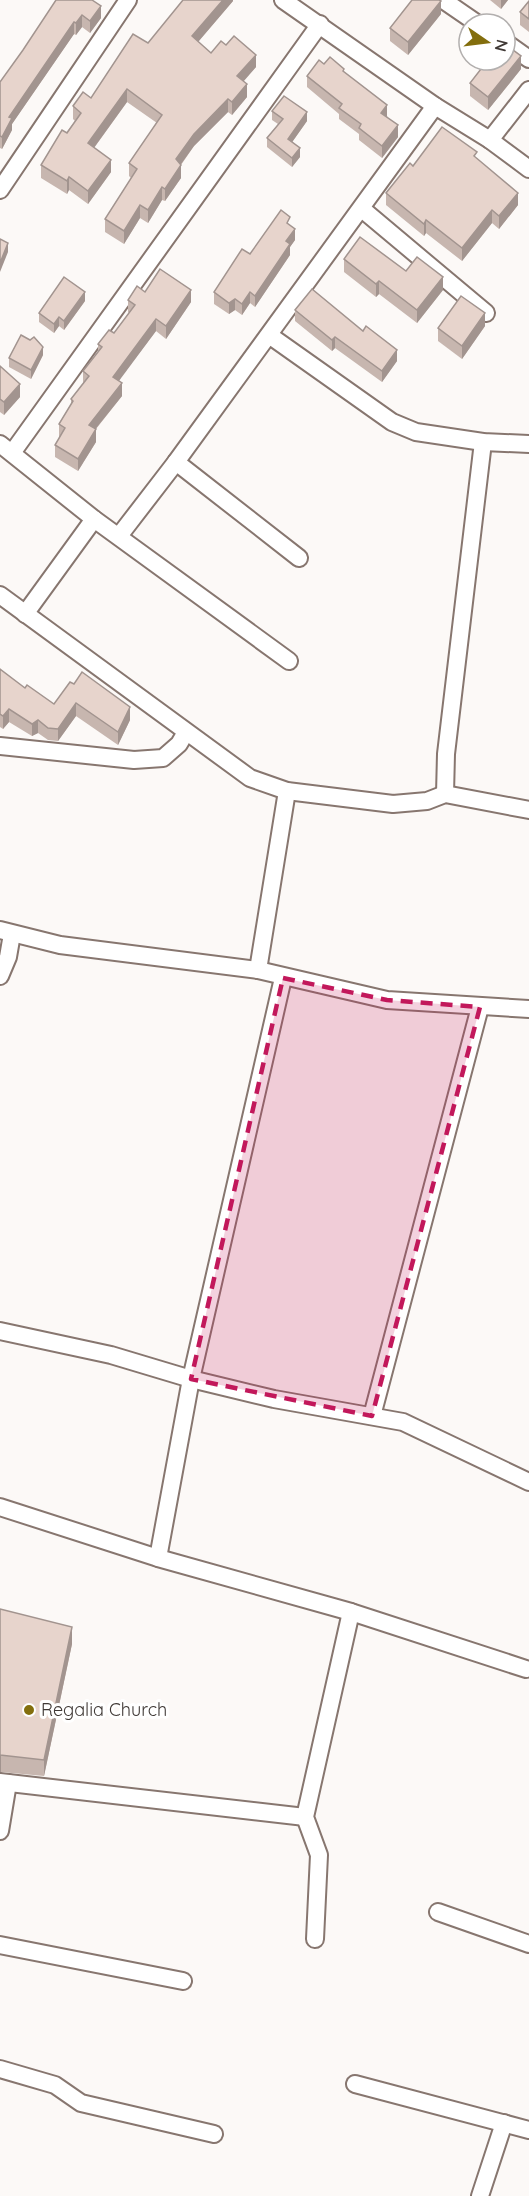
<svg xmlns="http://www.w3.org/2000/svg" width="529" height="2196" viewBox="0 0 529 2196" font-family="Quicksand,sans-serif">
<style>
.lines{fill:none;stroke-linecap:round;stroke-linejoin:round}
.street-casing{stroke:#87766f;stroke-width:20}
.street{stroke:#fff;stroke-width:16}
.wall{fill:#c7b6af}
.shaded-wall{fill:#a2948f}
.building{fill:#e7d4cc;stroke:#a2948f;stroke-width:1.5}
.marked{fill:#c2185b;fill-opacity:0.2;stroke:#c2185b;stroke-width:4.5;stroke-dasharray:12 8;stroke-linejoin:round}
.poi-dot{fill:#836e0d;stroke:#fff;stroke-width:2}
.labels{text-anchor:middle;stroke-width:6;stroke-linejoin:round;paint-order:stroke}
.poi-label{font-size:18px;fill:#3f3835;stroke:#fff;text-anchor:start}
</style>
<rect width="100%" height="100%" fill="#fcf9f7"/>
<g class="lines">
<defs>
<g id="street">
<path d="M 283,0 L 435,106 L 490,140 L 529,169"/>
<path d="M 443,0 L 478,24"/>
<path d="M 505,42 L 529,59"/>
<path d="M 490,140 L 529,90"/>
<path d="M 0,190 L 128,0"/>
<path d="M 362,209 L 486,313"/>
<path d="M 269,335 L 392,422 L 416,432 L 483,442 L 529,444"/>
<path d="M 0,444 L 94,519 L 289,661"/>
<path d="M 12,453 L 320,24"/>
<path d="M 176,462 L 299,558"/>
<path d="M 119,536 L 176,462 L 435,106"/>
<path d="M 0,595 L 250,778 L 287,791 L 393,804 L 427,801 L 445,794 L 529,810"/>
<path d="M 25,614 L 94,519"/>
<path d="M 0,746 L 134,760 L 163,758 L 179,744 L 186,732"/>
<path d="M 445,794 L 446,754 L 483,442"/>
<path d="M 0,930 L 60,945 L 258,970 L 387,1000 L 529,1009"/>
<path d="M 258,970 L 287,791"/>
<path d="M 0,976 L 8,957 L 12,934"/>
<path d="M 0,1331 L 111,1355 L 191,1379 L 274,1399 L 403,1422 L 529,1482"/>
<path d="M 372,1416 L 480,1007"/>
<path d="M 0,1507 L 158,1558 L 351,1612 L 526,1669"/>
<path d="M 158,1558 L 191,1379 L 283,978"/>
<path d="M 0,1782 L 305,1817"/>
<path d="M 0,1831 L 8,1783"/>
<path d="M 438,1912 L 529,1944"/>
<path d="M 315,1939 L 319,1855 L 305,1817 L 351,1612"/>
<path d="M 0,1945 L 183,1981"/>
<path d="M 0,2069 L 55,2085 L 81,2103 L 214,2134"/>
<path d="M 355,2084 L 529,2130"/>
<path d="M 480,2196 L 504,2123"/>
</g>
</defs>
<use href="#street" class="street-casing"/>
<use href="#street" class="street"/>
</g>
<g class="wall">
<path d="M 233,0 L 233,1 L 198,42 L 211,53 L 256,67 L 243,81 L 247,97 L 232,115 L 228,112 L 194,146 L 181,165 L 181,178 L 165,201 L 162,200 L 148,223 L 140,218 L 124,244 L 105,232 L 105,219 L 131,178 L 129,176 L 129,163 L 157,123 L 127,102 L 94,148 L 111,172 L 88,204 L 69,190 L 67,194 L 41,178 L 41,165 L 75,121 L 73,119 L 73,106 L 91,98 L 148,43 Z"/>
<path d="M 490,0 L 508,0 L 501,9 Z"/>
<path d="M 93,1 L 101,18 L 90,33 L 82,27 L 76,35 L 74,34 L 12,124 L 12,130 L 2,149 L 0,148 L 0,82 Z"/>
<path d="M 529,1 L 529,32 L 520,25 L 520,12 Z"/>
<path d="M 441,14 L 408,55 L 390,41 L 390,28 Z"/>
<path d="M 324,64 L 344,73 L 387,116 L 398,137 L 382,158 L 359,140 L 359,134 L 339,119 L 339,114 L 307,87 L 307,76 Z"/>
<path d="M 521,69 L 488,110 L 470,96 L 470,83 Z"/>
<path d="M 272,111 L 307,121 L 292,142 L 300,157 L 292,167 L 267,147 L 267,138 L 278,124 L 272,120 Z"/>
<path d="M 477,158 L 518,205 L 499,229 L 492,223 L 462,261 L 426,233 L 424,236 L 386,205 L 386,193 L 413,166 Z"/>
<path d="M 290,225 L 295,240 L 290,247 L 290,255 L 255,307 L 250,303 L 242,315 L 235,310 L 229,314 L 214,304 L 214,292 L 250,254 Z"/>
<path d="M 344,259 L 406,271 L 443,290 L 417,323 L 379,294 L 376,297 L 344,272 Z"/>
<path d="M 145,292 L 191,302 L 166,339 L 156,331 L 118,381 L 122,396 L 96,429 L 96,442 L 78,471 L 55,457 L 55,445 L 60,437 L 59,437 L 59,424 L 71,404 L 71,399 L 83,384 L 83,371 L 98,351 L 98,344 L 114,333 L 129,313 L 128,312 L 128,300 Z"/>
<path d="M 85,301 L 64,330 L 59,326 L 54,333 L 39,322 L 39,313 Z"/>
<path d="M 295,310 L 397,361 L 382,382 L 335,348 L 332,351 L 295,321 Z"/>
<path d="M 485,326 L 462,359 L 438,341 L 438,328 Z"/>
<path d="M 43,355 L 31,379 L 9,367 L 9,358 Z"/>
<path d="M 0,366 L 20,397 L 4,415 L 0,412 Z"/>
<path d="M 0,669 L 25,688 L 54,704 L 70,682 L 130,720 L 118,745 L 76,716 L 58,741 L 48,740 L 38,733 L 32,736 L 9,722 L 3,729 L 0,727 Z"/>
<path d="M 0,1609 L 72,1644 L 44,1776 L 1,1772 Z"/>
</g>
<g class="shaded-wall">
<path d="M 223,0 L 233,0 L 233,1 L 192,49 L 192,36 Z"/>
<path d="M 501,0 L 508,0 L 501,9 Z"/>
<path d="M 441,1 L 441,14 L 408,55 L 408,42 Z"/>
<path d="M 101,6 L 101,18 L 90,33 L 90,21 Z"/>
<path d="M 82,15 L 82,27 L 76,35 L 76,23 Z"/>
<path d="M 74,22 L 74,34 L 12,124 L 12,130 L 2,149 L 2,137 L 9,117 Z"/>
<path d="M 256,55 L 256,67 L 237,89 L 237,76 Z"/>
<path d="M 521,56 L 521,69 L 488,110 L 488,97 Z"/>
<path d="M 247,84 L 247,97 L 232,115 L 232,102 Z"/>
<path d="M 127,89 L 127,102 L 88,156 L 88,143 Z"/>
<path d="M 228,99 L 228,112 L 194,146 L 176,171 L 176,159 L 194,134 Z"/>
<path d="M 387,105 L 387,116 L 381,124 L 381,113 Z"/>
<path d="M 307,112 L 307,121 L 288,148 L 288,139 Z"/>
<path d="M 398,125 L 398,137 L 382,158 L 382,146 Z"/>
<path d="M 300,148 L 300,157 L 292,167 L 292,158 Z"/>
<path d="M 111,160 L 111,172 L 88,204 L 88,191 Z"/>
<path d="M 181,165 L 181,178 L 165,201 L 165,189 Z"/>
<path d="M 69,177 L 69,190 L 67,194 L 67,181 Z"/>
<path d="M 162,187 L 162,200 L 148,223 L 148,210 Z"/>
<path d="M 518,193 L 518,205 L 499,229 L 499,216 Z"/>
<path d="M 140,205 L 140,218 L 124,244 L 124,231 Z"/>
<path d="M 492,210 L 492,223 L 462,261 L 462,248 Z"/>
<path d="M 426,220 L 426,233 L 424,236 L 424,224 Z"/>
<path d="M 295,229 L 295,240 L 290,247 L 290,255 L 255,307 L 255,296 L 286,241 Z"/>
<path d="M 8,243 L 8,252 L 0,272 L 0,263 Z"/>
<path d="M 443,277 L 443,290 L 417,323 L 417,310 Z"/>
<path d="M 379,281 L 379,294 L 376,297 L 376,284 Z"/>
<path d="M 191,290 L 191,302 L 166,339 L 166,326 Z"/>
<path d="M 85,292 L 85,301 L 64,330 L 64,321 Z"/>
<path d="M 250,292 L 250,303 L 242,315 L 242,304 Z"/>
<path d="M 235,299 L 235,310 L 229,314 L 229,303 Z"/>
<path d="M 485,313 L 485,326 L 462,359 L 462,346 Z"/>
<path d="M 59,317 L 59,326 L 54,333 L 54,324 Z"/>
<path d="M 156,319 L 156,331 L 113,389 L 113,377 Z"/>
<path d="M 335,337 L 335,348 L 332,351 L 332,340 Z"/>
<path d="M 43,347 L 43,355 L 31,379 L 31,370 Z"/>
<path d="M 397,350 L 397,361 L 382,382 L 382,371 Z"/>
<path d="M 122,383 L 122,396 L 89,437 L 89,425 Z"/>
<path d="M 20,384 L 20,397 L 4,415 L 4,402 Z"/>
<path d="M 96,429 L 96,442 L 78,471 L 78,459 Z"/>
<path d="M 76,703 L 76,716 L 58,741 L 58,729 Z"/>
<path d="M 130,707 L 130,720 L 118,745 L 118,732 Z"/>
<path d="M 9,709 L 9,722 L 3,729 L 3,716 Z"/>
<path d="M 38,720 L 38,733 L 32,736 L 32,724 Z"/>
<path d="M 72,1627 L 72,1644 L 44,1776 L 44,1760 Z"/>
<rect x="0" y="1755" width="1" height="17"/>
</g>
<g class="building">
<path d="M 56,0 L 92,0 L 101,6 L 90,21 L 82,15 L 76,23 L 74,22 L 9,117 L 12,118 L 2,137 L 0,136 L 0,82 L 23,50 Z"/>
<path d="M 183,0 L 223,0 L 192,36 L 211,53 L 221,41 L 226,45 L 234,36 L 256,55 L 237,76 L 247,84 L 232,102 L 228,99 L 194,134 L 176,159 L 181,165 L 165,189 L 162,187 L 148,210 L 140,205 L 124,231 L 105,219 L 137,169 L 129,163 L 162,115 L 127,89 L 88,143 L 111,160 L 88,191 L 69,177 L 67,181 L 41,165 L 62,130 L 67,133 L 81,113 L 73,106 L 83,92 L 91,98 L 133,34 L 148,43 Z"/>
<path d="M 412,0 L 439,0 L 441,1 L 408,42 L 390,28 Z"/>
<path d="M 529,1 L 529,19 L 520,12 Z"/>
<path d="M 505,44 L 521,56 L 488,97 L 470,83 L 488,60 L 505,60 Z"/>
<path d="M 330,57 L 344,69 L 343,71 L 387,105 L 381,113 L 398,125 L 382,146 L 359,128 L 361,124 L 339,108 L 342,104 L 307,76 L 319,60 L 324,64 Z"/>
<path d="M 284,96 L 307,112 L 288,139 L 300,148 L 292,158 L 267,138 L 283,119 L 272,111 Z"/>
<path d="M 442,127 L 477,152 L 474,156 L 518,193 L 499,216 L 492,210 L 462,248 L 426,220 L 424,224 L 386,193 L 410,163 L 413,166 Z"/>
<path d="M 281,210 L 290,217 L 287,223 L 295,229 L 286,241 L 290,244 L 255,296 L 250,292 L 242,304 L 235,299 L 229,303 L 214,292 L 242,249 L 250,254 Z"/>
<path d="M 360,237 L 406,271 L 417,257 L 443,277 L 417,310 L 379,281 L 376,284 L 344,259 Z"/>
<path d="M 0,239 L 8,243 L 0,263 Z"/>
<path d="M 160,269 L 191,290 L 166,326 L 156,319 L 113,377 L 122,383 L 89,425 L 96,429 L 78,459 L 55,445 L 65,428 L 59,424 L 73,401 L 71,399 L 89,376 L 83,371 L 102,347 L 98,344 L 109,330 L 114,333 L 135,305 L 128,300 L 137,286 L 145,292 Z"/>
<path d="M 64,277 L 85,292 L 64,321 L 59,317 L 54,324 L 39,313 Z"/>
<path d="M 312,289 L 363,331 L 366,326 L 397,350 L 382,371 L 335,337 L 332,340 L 295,310 Z"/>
<path d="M 461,296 L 485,313 L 462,346 L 438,328 Z"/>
<path d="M 21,335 L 30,340 L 34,337 L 43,347 L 31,370 L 9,358 Z"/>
<path d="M 0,366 L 20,384 L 4,402 L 0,399 Z"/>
<path d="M 0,669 L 25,688 L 27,685 L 54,704 L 70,682 L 74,684 L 82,672 L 130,707 L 118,732 L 76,703 L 58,729 L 48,728 L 38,720 L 32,724 L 9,709 L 3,716 L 0,714 Z"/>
<path d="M 0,1609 L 72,1627 L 44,1760 L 0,1755 Z"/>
</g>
<path class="marked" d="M 283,978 L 387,1000 L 480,1007 L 372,1416 L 191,1379 Z"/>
<circle class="poi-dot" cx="29" cy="1710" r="6"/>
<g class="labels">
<g class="poi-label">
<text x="41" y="1716">Regalia Church</text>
</g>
</g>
<g transform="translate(487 42) rotate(104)"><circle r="28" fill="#ffffff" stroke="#b2afae" stroke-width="1.5"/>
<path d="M0-4.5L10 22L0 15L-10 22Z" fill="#836e0d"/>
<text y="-9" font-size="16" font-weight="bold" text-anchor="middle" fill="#3f3835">N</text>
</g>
</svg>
